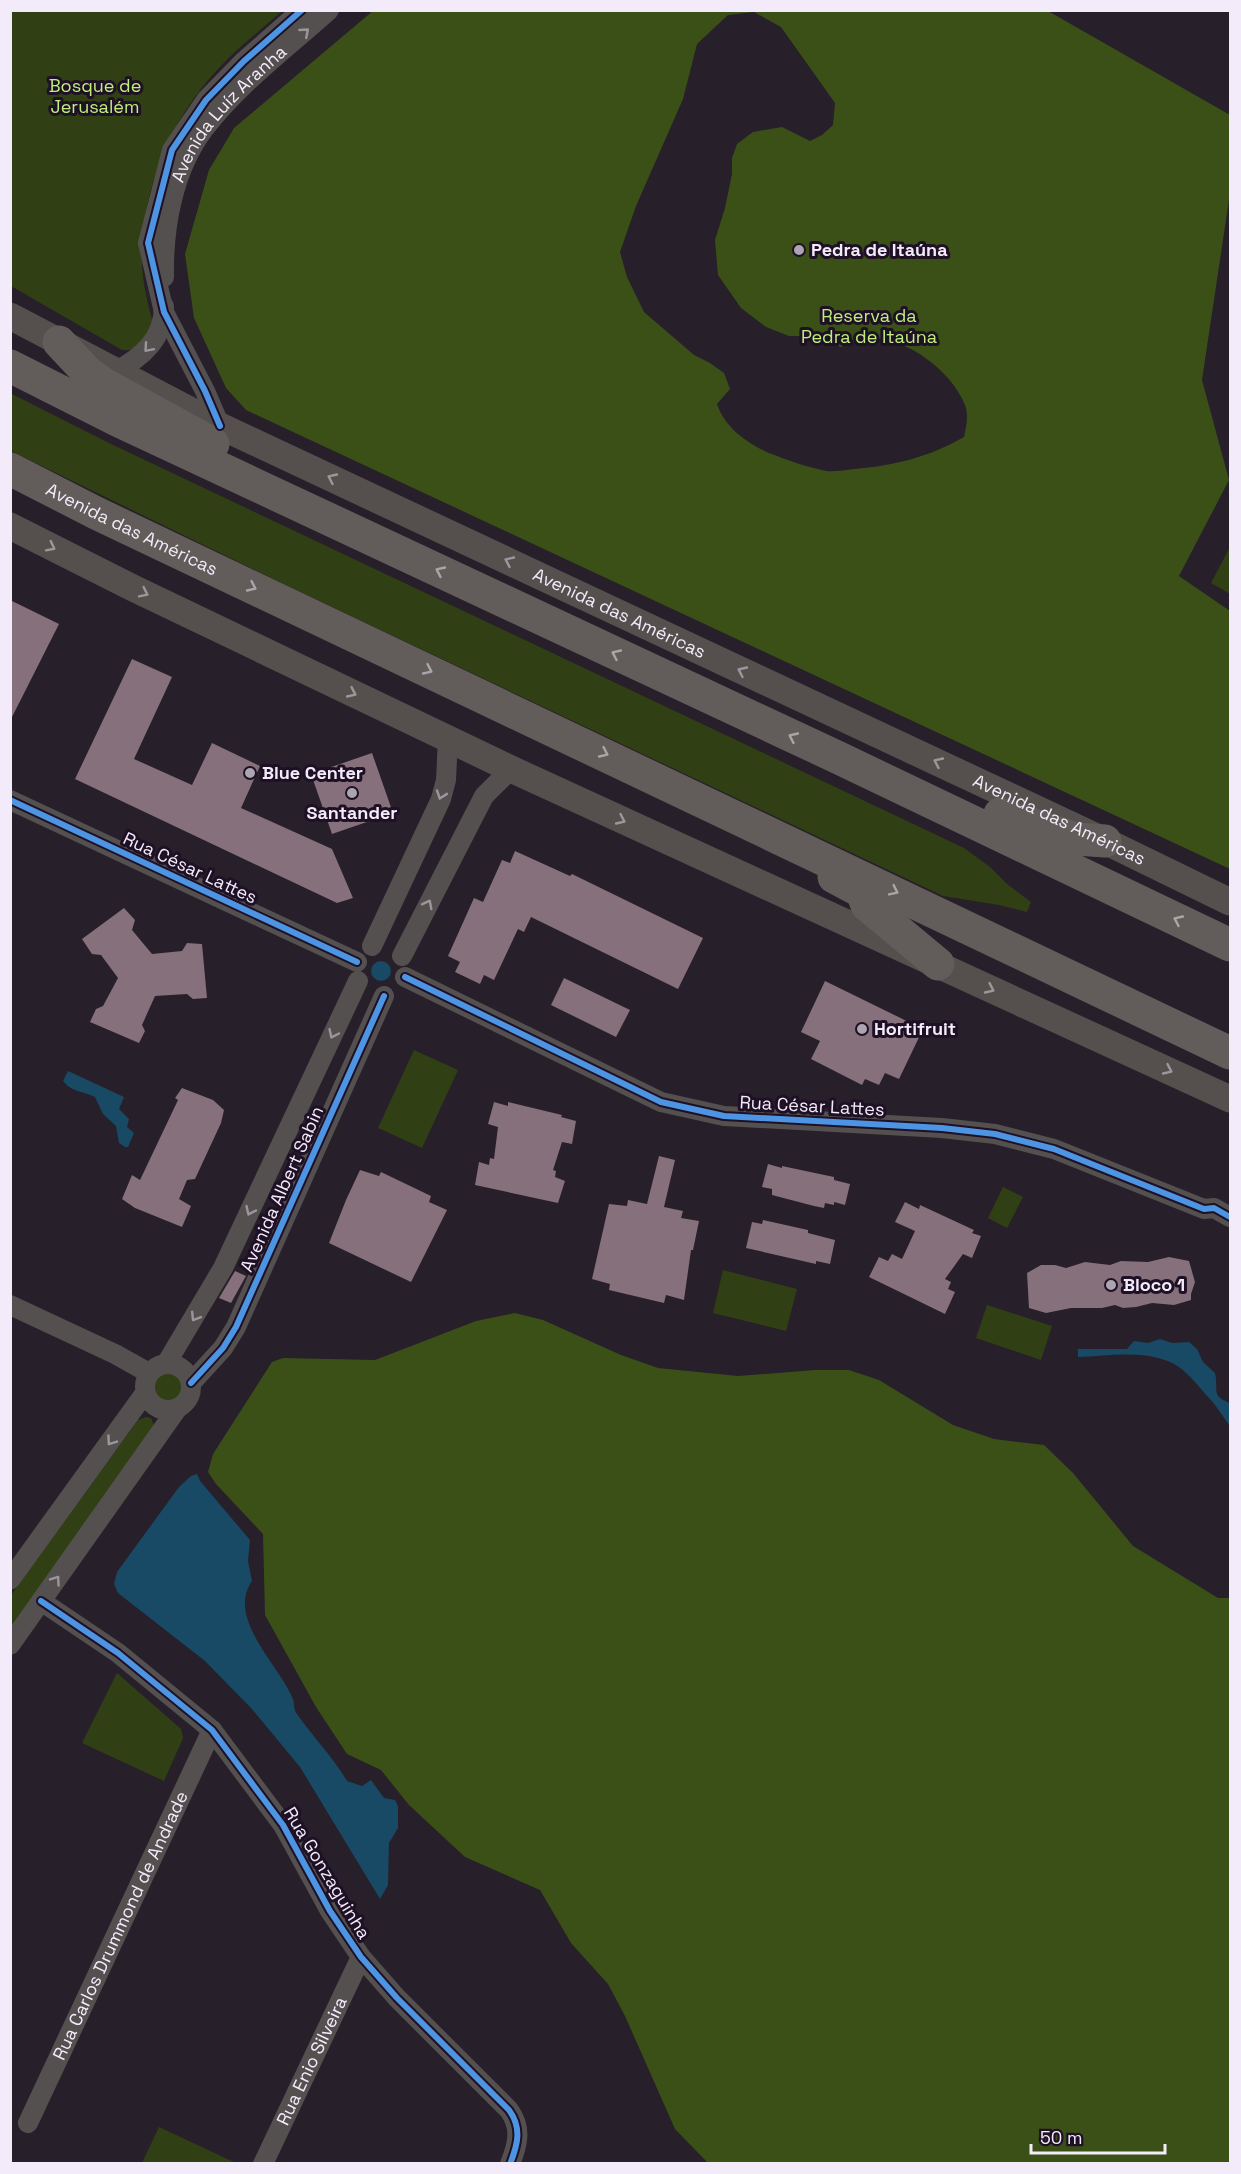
<svg xmlns="http://www.w3.org/2000/svg" width="1241" height="2174" viewBox="0 0 1241 2174" font-family="'Space Grotesk',sans-serif">
<style>
.green{fill:#304014}
.forest{fill:#3b5017;fill-rule:evenodd}
.water{fill:#184a65}
.building{fill:#86707b}
.lines{fill:none;stroke-linecap:round;stroke-linejoin:round}
.street{stroke:#54504f;stroke-width:20}
.secondary{stroke:#55504e;stroke-width:27}
.highway{stroke:#625d5a;stroke-width:33}
.cycleway-casing{stroke:#1e1025;stroke-width:10}
.cycleway{stroke:#4d94e3;stroke-width:6}
.oneway{stroke:#9c969c}
.oneway2{stroke:#9d969b}
.oneway3{stroke:#aba4aa}
.poi-dot{fill:#aca4b1;stroke:#1e1025;stroke-width:2}
.labels{text-anchor:middle;stroke-width:6;stroke-linejoin:round;paint-order:stroke}
.park-label{font-size:18px;fill:#beef7c;stroke:#1e1025}
.street-label{font-size:18px;fill:#f4ebfa;stroke:#1e1025}
.poi-label{font-size:18px;font-weight:bold;fill:#f4ebfa;stroke:#1e1025;text-anchor:start}
</style>
<rect width="100%" height="100%" fill="#271f2a"/>
<g class="green">
<path d="M 11,11 L 282,11 C 261,30 237,48 218,69 C 171,119 143,186 142,255 C 141,279 148,304 154,327 L 133,350 L 122,350 L 11,286 Z"/>
<path d="M 10,393 L 109,443 L 964,848 L 990,867 L 1007,884 L 1031,902 L 1027,912 L 999,905 L 943,896 L 290,587 L 11,451 Z"/>
<path d="M 1230,547 L 1230,594 L 1211,583 Z"/>
<path d="M 414,1050 L 458,1070 L 422,1148 L 378,1128 Z"/>
<path d="M 1003,1187 L 1023,1197 L 1007,1228 L 988,1218 Z"/>
<path d="M 723,1270 L 797,1289 L 786,1331 L 713,1313 Z"/>
<path d="M 987,1305 L 1052,1326 L 1041,1360 L 976,1338 Z"/>
<circle cx="168" cy="1387" r="15"/>
<path d="M 146,1417 L 151,1418 L 155,1428 L 11,1629 L 11,1595 L 138,1420 Z"/>
<path d="M 117,1673 L 181,1729 L 183,1738 L 164,1781 L 82,1743 Z"/>
<path d="M 159,2127 L 236,2163 L 142,2163 Z"/>
</g>
<g class="forest">
<path d="M 374,10 L 1048,11 L 1230,115 L 1230,193 L 1202,380 L 1229,480 L 1179,576 L 1230,611 L 1230,869 L 246,410 L 226,388 L 194,318 L 185,254 L 209,170 L 234,128 ZM 754,12 L 781,27 L 835,103 L 833,125 L 822,135 L 810,141 L 782,127 L 753,132 L 737,144 L 732,158 L 732,174 L 725,208 L 715,240 L 718,275 L 741,308 L 766,327 L 789,336 L 814,336 L 841,347 C 850,344 862,338 872,338 C 908,338 952,372 965,405 C 969,415 966,428 964,437 C 930,457 892,466 854,469 C 845,470 835,472 826,471 C 807,467 787,460 769,453 C 747,443 725,428 717,404 L 730,389 L 724,373 L 710,363 L 694,355 L 644,312 L 627,277 L 620,252 L 636,206 L 683,99 L 697,44 L 728,15 Z"/>
<path d="M 515,1313 L 543,1320 L 621,1355 L 658,1368 L 738,1376 L 815,1370 L 849,1370 L 879,1380 L 953,1425 L 994,1439 L 1044,1445 L 1073,1473 L 1133,1546 L 1218,1598 L 1230,1598 L 1230,2163 L 708,2163 L 675,2129 L 625,2016 L 608,1984 L 571,1943 L 540,1890 L 465,1857 L 409,1805 L 381,1770 L 347,1754 L 316,1707 L 265,1615 L 263,1534 L 216,1484 L 208,1472 L 213,1454 L 272,1362 L 283,1358 L 375,1360 L 476,1321 Z"/>
</g>
<g class="water">
<circle cx="381" cy="971" r="10"/>
<path d="M 68,1071 L 124,1097 L 119,1109 L 129,1119 L 127,1127 L 134,1133 L 128,1147 L 125,1147 L 119,1143 L 116,1126 L 103,1114 L 95,1097 C 83,1091 71,1092 63,1081 Z"/>
<path d="M 1160,1339 L 1172,1343 L 1189,1342 L 1197,1349 L 1203,1362 L 1215,1373 C 1219,1389 1210,1396 1230,1403 L 1230,1426 C 1223,1417 1217,1406 1208,1397 C 1199,1387 1190,1375 1179,1367 C 1150,1348 1111,1356 1078,1357 L 1078,1349 L 1127,1349 L 1134,1341 L 1148,1343 Z"/>
<path d="M 197,1474 L 200,1481 L 250,1540 L 248,1561 L 252,1581 C 226,1618 279,1665 292,1697 C 295,1703 293,1709 297,1714 C 313,1737 333,1757 347,1781 L 362,1786 L 371,1780 L 384,1798 L 395,1800 L 398,1806 L 398,1828 L 389,1843 L 388,1885 L 380,1899 L 300,1767 L 251,1708 L 205,1661 L 118,1593 L 114,1584 L 117,1572 L 179,1487 L 191,1476 Z"/>
</g>
<g class="building">
<path d="M 10,600 L 59,624 L 10,721 Z"/>
<path d="M 132,659 L 172,677 L 134,759 L 192,785 L 212,743 L 260,766 L 241,808 L 332,849 L 353,898 L 337,903 L 75,779 Z"/>
<path d="M 372,753 L 393,813 L 332,834 L 311,774 Z"/>
<path d="M 515,851 L 570,876 L 572,874 L 703,938 L 678,989 L 531,917 L 524,932 L 518,929 L 494,980 L 484,975 L 480,984 L 455,972 L 460,962 L 448,956 L 474,898 L 483,902 L 502,860 L 510,863 Z"/>
<path d="M 124,908 L 135,920 L 132,930 L 152,954 L 182,951 L 187,943 L 202,944 L 207,998 L 193,999 L 187,994 L 155,996 L 142,1025 L 145,1031 L 139,1043 L 90,1022 L 96,1009 L 103,1006 L 118,978 L 101,955 L 92,954 L 82,939 Z"/>
<path d="M 564,978 L 630,1010 L 616,1037 L 551,1005 Z"/>
<path d="M 825,981 L 923,1029 L 899,1079 L 885,1073 L 879,1085 L 865,1079 L 862,1085 L 811,1059 L 820,1041 L 801,1032 Z"/>
<path d="M 182,1088 L 213,1100 L 224,1110 L 221,1123 L 195,1179 L 187,1180 L 179,1199 L 191,1206 L 182,1227 L 135,1208 L 122,1199 L 132,1175 L 140,1180 L 178,1100 L 175,1098 Z"/>
<path d="M 494,1102 L 508,1106 L 508,1102 L 562,1115 L 561,1117 L 576,1121 L 572,1144 L 562,1142 L 553,1170 L 556,1171 L 555,1177 L 565,1181 L 558,1203 L 475,1185 L 479,1162 L 489,1165 L 490,1158 L 494,1159 L 498,1127 L 488,1124 Z"/>
<path d="M 659,1156 L 675,1160 L 664,1207 L 683,1211 L 681,1218 L 699,1221 L 693,1250 L 691,1250 L 684,1300 L 666,1295 L 664,1303 L 609,1290 L 610,1284 L 592,1279 L 609,1204 L 627,1206 L 628,1200 L 647,1204 Z"/>
<path d="M 768,1164 L 782,1168 L 782,1166 L 834,1177 L 834,1180 L 850,1184 L 845,1205 L 834,1202 L 834,1205 L 825,1203 L 824,1208 L 814,1206 L 772,1195 L 772,1189 L 762,1187 Z"/>
<path d="M 360,1170 L 379,1176 L 381,1172 L 431,1196 L 429,1202 L 447,1210 L 411,1282 L 329,1243 L 346,1200 Z"/>
<path d="M 905,1202 L 919,1209 L 920,1205 L 974,1230 L 972,1233 L 981,1236 L 972,1258 L 963,1254 L 945,1279 L 951,1282 L 948,1289 L 955,1292 L 945,1314 L 869,1277 L 879,1257 L 888,1261 L 892,1254 L 902,1259 L 915,1231 L 895,1222 Z"/>
<path d="M 763,1220 L 808,1230 L 808,1233 L 835,1240 L 830,1264 L 816,1261 L 816,1264 L 746,1248 L 752,1222 L 762,1224 Z"/>
<path d="M 1169,1257 L 1189,1261 L 1195,1282 L 1191,1294 L 1191,1300 L 1174,1305 L 1152,1303 L 1136,1307 L 1123,1308 L 1115,1305 L 1102,1308 L 1071,1308 L 1046,1313 L 1029,1308 L 1027,1273 L 1041,1265 L 1055,1265 L 1066,1268 L 1085,1262 L 1110,1265 L 1121,1261 L 1148,1262 Z"/>
<path d="M 235,1271 L 246,1276 L 231,1303 L 219,1298 Z"/>
</g>
<g class="lines">
<g class="street">
<path id="s1" d="M 164,277 C 163,227 173,170 204,129 C 238,84 287,48 329,10"/>
<path d="M 115,372 C 142,357 164,339 164,306"/>
<path d="M 220,426 L 205,391 L 164,312 L 148,243 L 172,150 L 206,100 L 244,61 L 302,10"/>
<path d="M 10,800 L 357,962"/>
<path d="M 372,946 L 441,799 L 446,780 L 448,738"/>
<path d="M 402,956 L 484,796 L 511,769"/>
<path d="M 405,977 L 661,1102 L 724,1116 L 942,1128 L 995,1134 L 1054,1149 L 1204,1209 L 1214,1208 L 1230,1217"/>
<path d="M 10,1305 L 115,1354 L 149,1373"/>
<circle cx="168" cy="1387" r="23"/>
<path d="M 166,1364 L 223,1268 L 358,981"/>
<path d="M 191,1383 L 223,1348 L 236,1327 L 384,996"/>
<path d="M 10,1580 L 145,1393"/>
<path d="M 41,1601 L 118,1653 L 212,1730 L 283,1825 L 330,1911 L 361,1957 L 397,1998 L 509,2110 C 522,2128 518,2144 510,2164"/>
<path d="M 10,1645 L 177,1409"/>
<path id="s2" d="M 28,2123 L 212,1730"/>
<path id="s3" d="M 263,2164 L 361,1957"/>
</g>
<g class="secondary">
<path id="s4" d="M 10,316 L 220,426 L 1105,841 L 1230,902"/>
<path d="M 10,526 L 133,588 L 511,769 L 1230,1099"/>
</g>
<g class="highway">
<path d="M 59,342 L 87,372 L 102,383 L 213,444"/>
<path d="M 10,366 L 117,420 L 839,758 L 1230,945"/>
<path id="s5" d="M 10,469 L 96,513 L 1230,1053"/>
<path d="M 1000,814 L 1076,839 L 1105,841"/>
<path d="M 834,877 L 862,892 L 867,905 L 938,964"/>
</g>
<defs>
<g id="cycleway">
<path d="M 220,426 L 205,391 L 164,312 L 148,243 L 172,150 L 206,100 L 244,61 L 302,10"/>
<path d="M 10,800 L 357,962"/>
<path d="M 405,977 L 661,1102 L 724,1116 L 942,1128 L 995,1134 L 1054,1149 L 1204,1209 L 1214,1208 L 1230,1217"/>
<path d="M 191,1383 L 223,1348 L 236,1327 L 384,996"/>
<path d="M 41,1601 L 118,1653 L 212,1730 L 283,1825 L 330,1911 L 361,1957 L 397,1998 L 509,2110 C 522,2128 518,2144 510,2164"/>
</g>
</defs>
<use href="#cycleway" class="cycleway-casing"/>
<use href="#cycleway" class="cycleway"/>
</g>
<defs><path id="oneway-chevron" d="M-2-3.5L2.5 0L-2 3.5" fill="none" stroke-width="1.6" stroke-linecap="round" stroke-linejoin="round" transform="scale(1.5)"/></defs>
<g class="oneway">
<use href="#oneway-chevron" transform="translate(305 32) rotate(-41)"/>
<use href="#oneway-chevron" transform="translate(148 348) rotate(131)"/>
<use href="#oneway-chevron" transform="translate(441 795) rotate(109)"/>
<use href="#oneway-chevron" transform="translate(428 904) rotate(-63)"/>
<use href="#oneway-chevron" transform="translate(333 1034) rotate(115)"/>
<use href="#oneway-chevron" transform="translate(250 1211) rotate(115)"/>
<use href="#oneway-chevron" transform="translate(195 1317) rotate(122)"/>
<use href="#oneway-chevron" transform="translate(111 1441) rotate(125)"/>
<use href="#oneway-chevron" transform="translate(56 1580) rotate(-55)"/>
</g>
<g class="oneway2">
<use href="#oneway-chevron" transform="translate(332 478) rotate(-155)"/>
<use href="#oneway-chevron" transform="translate(51 547) rotate(27)"/>
<use href="#oneway-chevron" transform="translate(509 561) rotate(-155)"/>
<use href="#oneway-chevron" transform="translate(144 593) rotate(26)"/>
<use href="#oneway-chevron" transform="translate(742 671) rotate(-155)"/>
<use href="#oneway-chevron" transform="translate(352 693) rotate(25)"/>
<use href="#oneway-chevron" transform="translate(938 762) rotate(-155)"/>
<use href="#oneway-chevron" transform="translate(621 820) rotate(25)"/>
<use href="#oneway-chevron" transform="translate(990 989) rotate(25)"/>
<use href="#oneway-chevron" transform="translate(1168 1070) rotate(25)"/>
</g>
<g class="oneway3">
<use href="#oneway-chevron" transform="translate(440 571) rotate(-155)"/>
<use href="#oneway-chevron" transform="translate(252 587) rotate(25)"/>
<use href="#oneway-chevron" transform="translate(616 654) rotate(-155)"/>
<use href="#oneway-chevron" transform="translate(428 670) rotate(25)"/>
<use href="#oneway-chevron" transform="translate(793 737) rotate(-155)"/>
<use href="#oneway-chevron" transform="translate(604 753) rotate(25)"/>
<use href="#oneway-chevron" transform="translate(894 891) rotate(26)"/>
<use href="#oneway-chevron" transform="translate(1178 920) rotate(-155)"/>
</g>
<g class="poi-dot">
<circle cx="799" cy="250" r="6"/>
<circle cx="250" cy="773" r="6"/>
<circle cx="352" cy="793" r="6"/>
<circle cx="862" cy="1029" r="6"/>
<circle cx="1111" cy="1285" r="6"/>
</g>
<g class="labels">
<g class="park-label">
<text x="95" y="92">Bosque de<tspan x="95" dy="21">Jerusalém</tspan></text>
<text x="869" y="322">Reserva da<tspan x="869" dy="21">Pedra de Itaúna</tspan></text>
</g>
<g class="street-label">
<text dy="6" stroke="none"><textPath href="#s1" startOffset="183">Avenida Luíz Aranha</textPath></text>
<text dy="6" stroke="none"><textPath href="#s5" startOffset="136">Avenida das Américas</textPath></text>
<text dy="6" stroke="none"><textPath href="#s4" startOffset="678">Avenida das Américas</textPath></text>
<text dy="6" stroke="none"><textPath href="#s4" startOffset="1164">Avenida das Américas</textPath></text>
<text transform="translate(190 868) rotate(25)" y="6">Rua César Lattes</text>
<text transform="translate(812 1106) rotate(3)" y="6">Rua César Lattes</text>
<text transform="translate(282 1189) rotate(-66)" y="6">Avenida Albert Sabin</text>
<text transform="translate(327 1873) rotate(59)" y="6">Rua Gonzaguinha</text>
<text dy="6" stroke="none"><textPath href="#s2" startOffset="218">Rua Carlos Drummond de Andrade</textPath></text>
<text dy="6" stroke="none"><textPath href="#s3" startOffset="114">Rua Enio Silveira</textPath></text>
</g>
<g class="poi-label">
<text x="811" y="256">Pedra de Itaúna</text>
<text x="262" y="779">Blue Center</text>
<text x="352" y="819" text-anchor="middle">Santander</text>
<text x="874" y="1035">Hortifruit</text>
<text x="1123" y="1291">Bloco 1</text>
</g>
</g>
<rect width="1241" height="2174" fill="none" stroke="#f4ebfa" stroke-width="24"/>
<path d="M1031 2144v9h134v-9" fill="none" stroke="#f4ebfa" stroke-width="3"/>
<text x="1040" y="2144" font-size="18" fill="#f4ebfa" stroke="#1e1025" stroke-width="4.5" paint-order="stroke">50 m</text>
</svg>
